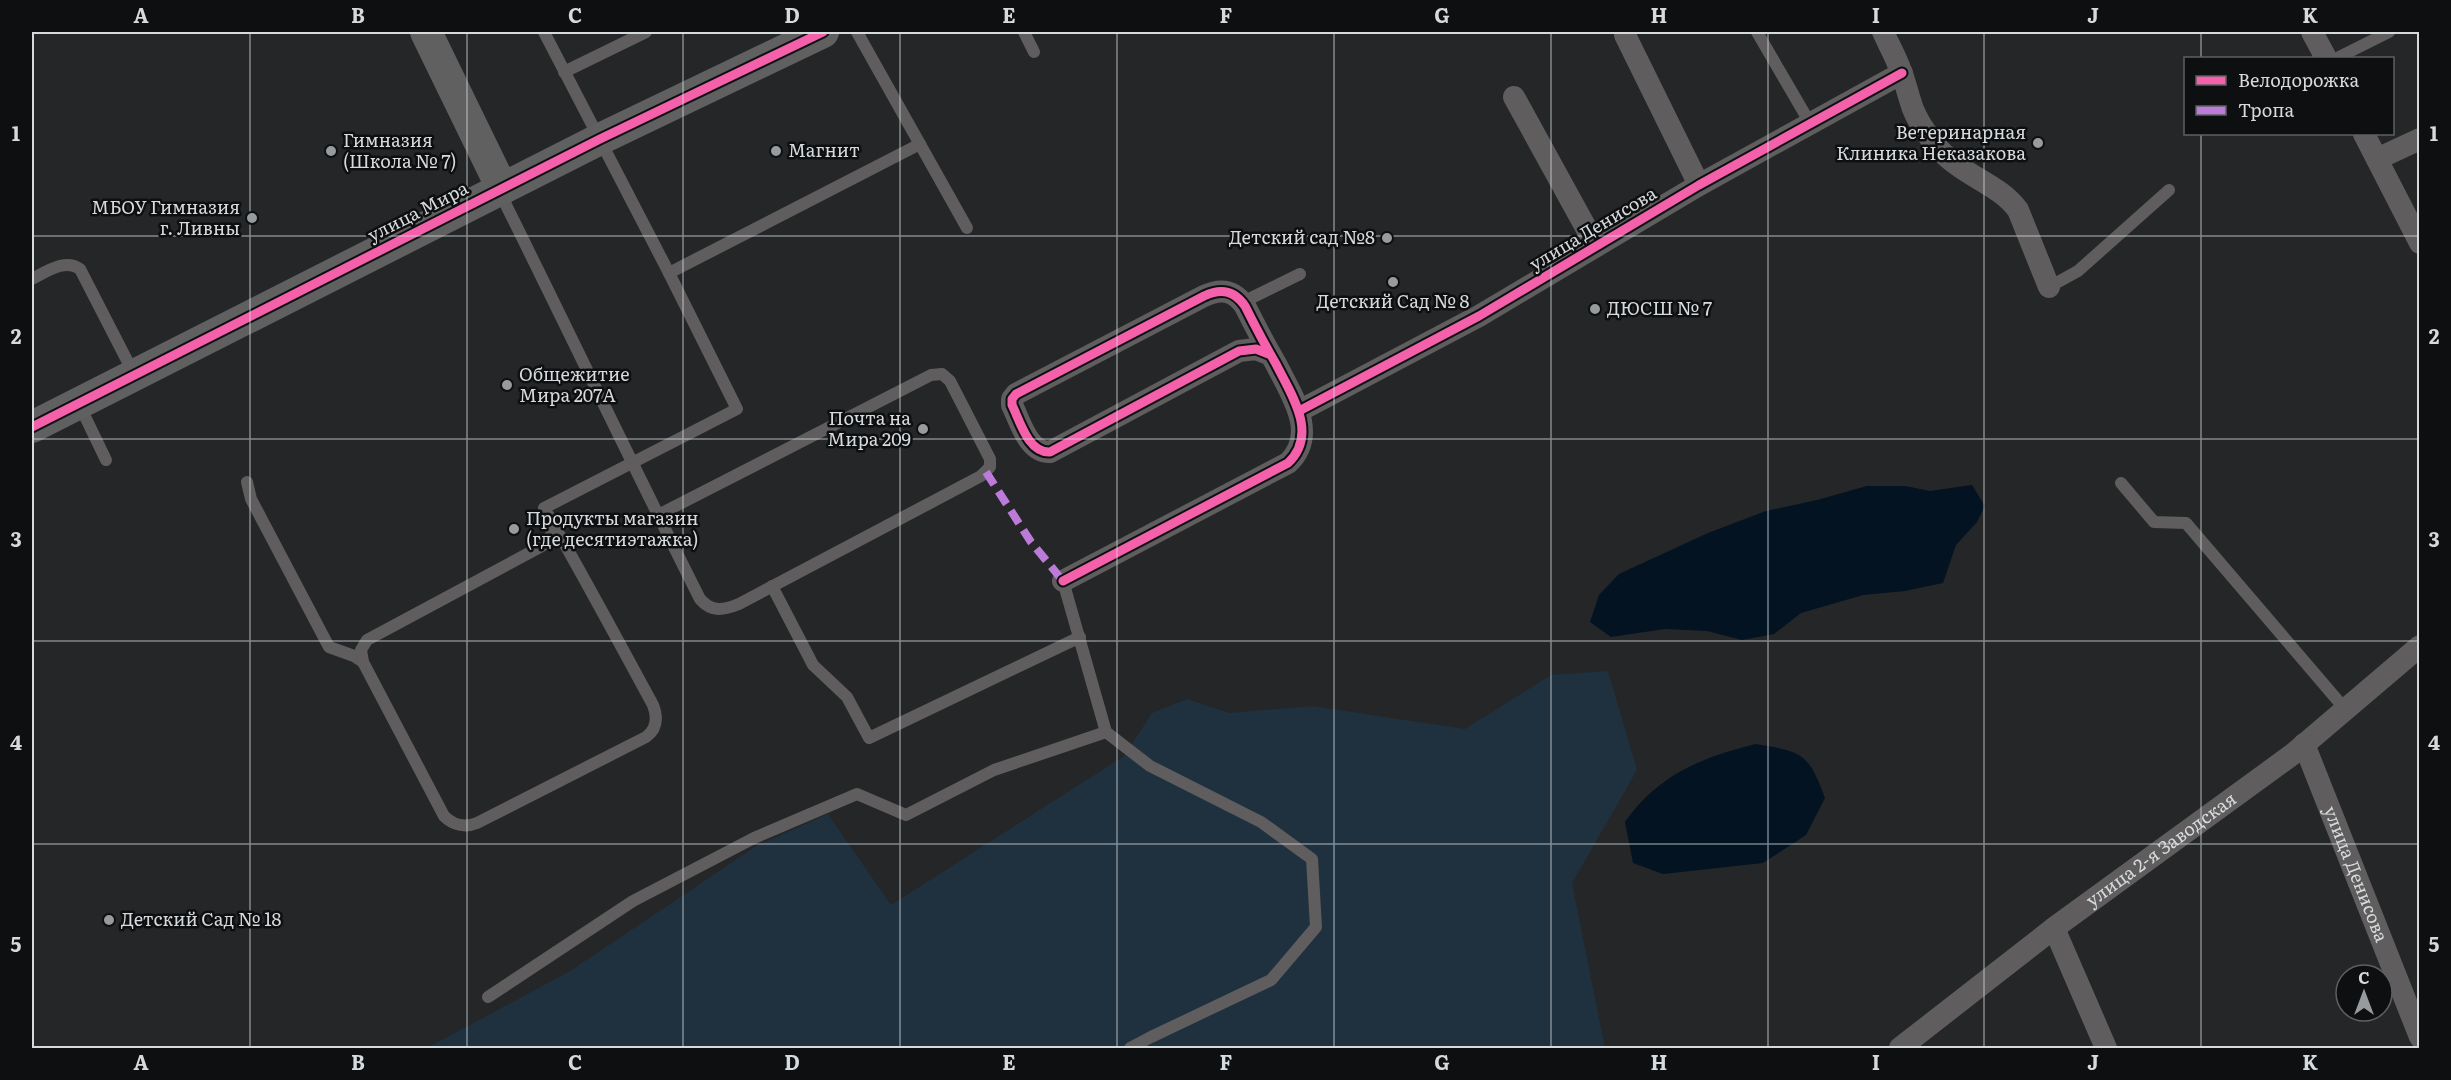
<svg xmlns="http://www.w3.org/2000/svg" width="2451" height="1080" viewBox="0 0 2451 1080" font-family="Literata,serif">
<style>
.green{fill:#1f313e}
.water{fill:#031322}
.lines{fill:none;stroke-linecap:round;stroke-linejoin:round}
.lane{stroke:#5f5d5e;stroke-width:12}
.street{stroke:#5f5d5e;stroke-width:22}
.secondary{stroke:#606060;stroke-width:32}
.quiet{stroke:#bd7bd9;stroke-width:8;stroke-dasharray:15 8;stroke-linecap:butt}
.cycleway-casing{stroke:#0d0f11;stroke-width:13}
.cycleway{stroke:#f560ab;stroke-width:9}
.grid{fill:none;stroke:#d7dadc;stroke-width:1.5;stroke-opacity:0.55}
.poi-dot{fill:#989b9d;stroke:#0d0f11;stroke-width:2}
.labels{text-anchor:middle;stroke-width:5;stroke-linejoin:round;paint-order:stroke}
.poi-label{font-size:18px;fill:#d7dadc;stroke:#0d0f11;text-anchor:start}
.street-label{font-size:18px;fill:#d7dadc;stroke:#0d0f11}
.neatline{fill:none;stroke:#d7dadc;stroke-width:2}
.grid-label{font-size:20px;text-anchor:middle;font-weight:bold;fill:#d7dadc}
</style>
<rect width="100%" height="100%" fill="#242628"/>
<path class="green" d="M 1608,671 L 1637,770 L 1572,883 L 1605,1048 L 427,1048 L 570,971 L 758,845 L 828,814 L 891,905 L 1124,756 L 1152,713 L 1187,699 L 1229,713 L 1312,706 L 1465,729 L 1551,675 Z"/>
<g class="water">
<path d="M 1972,485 L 1985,506 L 1977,522 L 1956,545 L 1943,583 L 1905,591 L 1863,595 L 1801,613 L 1774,634 L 1742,640 L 1707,631 L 1665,629 L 1611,637 L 1590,622 L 1599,595 L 1619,574 L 1708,533 L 1766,511 L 1817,500 L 1867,486 L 1905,486 L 1930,491 Z"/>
<path d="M 1756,744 C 1802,752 1808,752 1825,798 L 1806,835 L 1763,863 L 1663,874 L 1633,863 L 1625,822 C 1658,775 1702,757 1756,744 Z"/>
</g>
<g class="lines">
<g class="lane">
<path d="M 544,32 L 669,273 L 920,144"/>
<path d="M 857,32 L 967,228"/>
<path d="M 1024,32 L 1034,52"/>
<path d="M 1757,32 L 1810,123"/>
<path d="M 2337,58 L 2389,32"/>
<path d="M 564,72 L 646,32"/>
<path d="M 503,189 L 506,205 C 571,336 634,468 700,599 C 712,613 724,610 739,604 L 981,476 L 990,467 L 990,459 L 950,381 L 942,374 L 931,375 L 658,515"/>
<path d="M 32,279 C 46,272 65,258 80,269 L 134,374"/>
<path d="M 2049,287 L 2078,271 L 2169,190"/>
<path d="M 1243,302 L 1300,274"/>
<path d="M 79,404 L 106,460"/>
<path d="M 247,482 L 251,499 L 329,647 L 354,656 L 363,662"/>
<path d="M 2121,483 L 2154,522 L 2186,523 L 2345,709"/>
<path d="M 549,516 L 552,534 L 542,546 L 367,640 L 361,650 L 363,662 L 444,816 C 453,825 465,828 477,823 L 646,737 C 657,729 658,718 653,705 C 617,639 582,573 544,508 L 737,409 L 669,273"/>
<path d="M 1063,581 L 1106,732 L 1150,766 L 1261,822 L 1312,859 L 1316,927 L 1271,980 L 1151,1037 L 1130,1048"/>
<path d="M 772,586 L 813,665 L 847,697 L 869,738 L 1080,637"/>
<path d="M 488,997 L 633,901 L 754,838 L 857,794 L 906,815 L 994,770 L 1106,732"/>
</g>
<g class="street">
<path d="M 1883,32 C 1889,45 1897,59 1902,74 C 1906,85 1909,98 1913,109 C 1919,124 1933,144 1945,155 C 1967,177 2000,185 2018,210 L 2049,287"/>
<path d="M 2312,32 L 2326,58"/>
<path d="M 1625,35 L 1699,185"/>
<path d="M 1514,97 L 1596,246"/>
<path d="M 2364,134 L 2420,243"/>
<path d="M 2377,159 L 2420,139"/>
<path d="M 1299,411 L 1479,316 L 1699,185 L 1902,73"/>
<path d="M 1063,581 L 1288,463 C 1319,434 1291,394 1276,364 C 1265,345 1255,326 1245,306 C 1234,290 1221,288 1204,296 L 1016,394 L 1012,399 L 1012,405 C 1020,421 1028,453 1050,452 L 1239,351 L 1256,349 L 1271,355"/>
<path id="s1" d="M 2304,744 L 2420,1037"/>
<path d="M 2054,928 L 2106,1048"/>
<path id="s2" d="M 1900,1048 L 2054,928 L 2293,754 L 2420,646"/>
</g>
<g class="secondary">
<path d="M 426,32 L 502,188"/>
<path d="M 32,427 L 600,139 L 823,32"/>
</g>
<path class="quiet" d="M 986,472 L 1031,542 L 1063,581"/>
<defs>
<g id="cycleway">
<path d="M 1299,411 L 1479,316 L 1699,185 L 1902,73"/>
<path d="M 32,427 L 600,139 L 823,32"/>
<path d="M 1063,581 L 1288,463 C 1319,434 1291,394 1276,364 C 1265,345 1255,326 1245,306 C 1234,290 1221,288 1204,296 L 1016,394 L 1012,399 L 1012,405 C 1020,421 1028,453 1050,452 L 1239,351 L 1256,349 L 1271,355"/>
</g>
</defs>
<use href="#cycleway" class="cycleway-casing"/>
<use href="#cycleway" class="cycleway"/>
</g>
<path class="grid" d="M 250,32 L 250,1048M 467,32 L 467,1048M 683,32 L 683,1048M 900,32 L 900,1048M 1117,32 L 1117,1048M 1334,32 L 1334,1048M 1551,32 L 1551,1048M 1768,32 L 1768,1048M 1984,32 L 1984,1048M 2201,32 L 2201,58M 2201,134 L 2201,1048M 32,236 L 2420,236M 32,439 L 2420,439M 32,641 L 2420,641M 32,844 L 2420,844"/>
<g class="poi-dot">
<circle cx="2038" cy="143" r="6"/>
<circle cx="331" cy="151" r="6"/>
<circle cx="776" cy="151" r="6"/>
<circle cx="252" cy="218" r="6"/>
<circle cx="1387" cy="238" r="6"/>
<circle cx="1393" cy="282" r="6"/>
<circle cx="1595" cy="309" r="6"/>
<circle cx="507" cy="385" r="6"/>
<circle cx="923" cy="429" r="6"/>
<circle cx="514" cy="529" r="6"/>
<circle cx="109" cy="920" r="6"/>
</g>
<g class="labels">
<g class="poi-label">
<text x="2026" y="139" text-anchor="end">Ветеринарная<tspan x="2026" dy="21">Клиника Неказакова</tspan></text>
<text x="343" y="147">Гимназия<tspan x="343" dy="21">(Школа № 7)</tspan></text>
<text x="788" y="157">Магнит</text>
<text x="240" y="214" text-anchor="end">МБОУ Гимназия<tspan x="240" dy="21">г. Ливны</tspan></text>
<text x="1375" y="244" text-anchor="end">Детский сад №8</text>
<text x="1393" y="308" text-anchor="middle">Детский Сад № 8</text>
<text x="1607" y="315">ДЮСШ № 7</text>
<text x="519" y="381">Общежитие<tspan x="519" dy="21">Мира 207А</tspan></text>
<text x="911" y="425" text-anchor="end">Почта на<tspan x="911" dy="21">Мира 209</tspan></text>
<text x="526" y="525">Продукты магазин<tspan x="526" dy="21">(где десятиэтажка)</tspan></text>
<text x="121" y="926">Детский Сад № 18</text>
</g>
<g class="street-label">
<text transform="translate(418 212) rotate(-27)" y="6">улица Мира</text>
<text transform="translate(1593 229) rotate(-31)" y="6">улица Денисова</text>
<text dy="6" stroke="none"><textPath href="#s2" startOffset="328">улица 2-я Заводская</textPath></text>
<text dy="6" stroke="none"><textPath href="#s1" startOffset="140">улица Денисова</textPath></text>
</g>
</g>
<rect width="2451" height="1080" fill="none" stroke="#0d0f11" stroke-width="66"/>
<rect x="2184" y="57" width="210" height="78" fill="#0d0f11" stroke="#5e6062" stroke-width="1.5"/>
<rect x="2196" y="76" width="30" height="9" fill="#f560ab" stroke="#5e6062" stroke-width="1.5"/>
<text x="2238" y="87" font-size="18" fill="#d7dadc">Велодорожка</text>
<rect x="2196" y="106" width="30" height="9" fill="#bd7bd9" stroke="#5e6062" stroke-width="1.5"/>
<text x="2238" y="117" font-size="18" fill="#d7dadc">Тропа</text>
<g transform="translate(2364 993)"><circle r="28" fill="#0d0f11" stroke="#5e6062" stroke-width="1.5"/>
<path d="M0-4.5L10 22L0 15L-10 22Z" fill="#989b9d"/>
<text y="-9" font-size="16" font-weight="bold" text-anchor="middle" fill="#d7dadc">С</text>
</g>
<rect x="33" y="33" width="2385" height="1014" class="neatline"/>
<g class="grid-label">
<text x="141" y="23">A</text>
<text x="358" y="23">B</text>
<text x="575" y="23">C</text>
<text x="792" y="23">D</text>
<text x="1009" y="23">E</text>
<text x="1226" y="23">F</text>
<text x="1442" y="23">G</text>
<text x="1659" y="23">H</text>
<text x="1876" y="23">I</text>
<text x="2093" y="23">J</text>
<text x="2310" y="23">K</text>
<text x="16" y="141">1</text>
<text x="2434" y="141">1</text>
<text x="16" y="344">2</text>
<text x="2434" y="344">2</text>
<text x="16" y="547">3</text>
<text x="2434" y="547">3</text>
<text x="16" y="750">4</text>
<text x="2434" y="750">4</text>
<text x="16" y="952">5</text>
<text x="2434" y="952">5</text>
<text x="141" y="1070">A</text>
<text x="358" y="1070">B</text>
<text x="575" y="1070">C</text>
<text x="792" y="1070">D</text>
<text x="1009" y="1070">E</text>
<text x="1226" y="1070">F</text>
<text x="1442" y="1070">G</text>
<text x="1659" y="1070">H</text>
<text x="1876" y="1070">I</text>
<text x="2093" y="1070">J</text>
<text x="2310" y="1070">K</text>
</g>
</svg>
